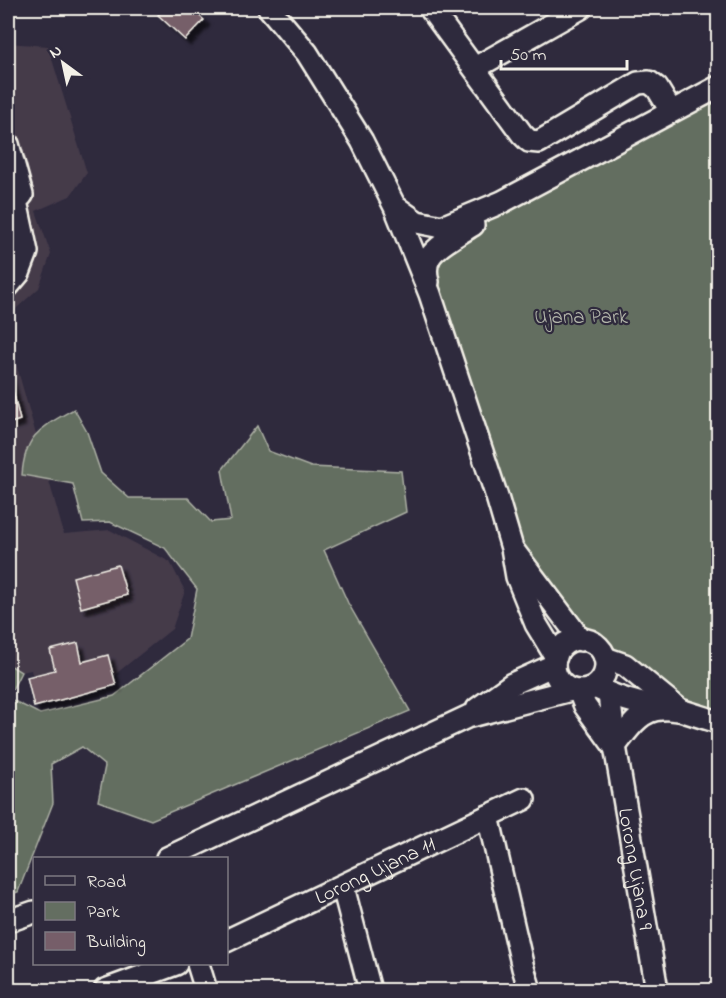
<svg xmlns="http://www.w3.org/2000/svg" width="726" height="998" viewBox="0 0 726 998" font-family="'Indie Flower',sans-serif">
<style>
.built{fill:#443a4a}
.green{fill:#646e61;stroke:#acb0a4;stroke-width:1.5}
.building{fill:#765e69;stroke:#f4f1e8;stroke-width:1.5;filter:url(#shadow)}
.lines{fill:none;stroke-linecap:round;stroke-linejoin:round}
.minor-casing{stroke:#f4f1e8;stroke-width:26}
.minor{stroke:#2f2a3d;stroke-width:21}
.labels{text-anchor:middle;stroke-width:4.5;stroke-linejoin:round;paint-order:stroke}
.park-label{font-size:21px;fill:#b3b6ab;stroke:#2f2a3d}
.street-label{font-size:21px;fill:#f4f1e8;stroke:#2f2a3d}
</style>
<defs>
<filter id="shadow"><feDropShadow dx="5.5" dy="5.5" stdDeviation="1.5" flood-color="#0009"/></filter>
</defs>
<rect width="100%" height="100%" fill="#2f2a3d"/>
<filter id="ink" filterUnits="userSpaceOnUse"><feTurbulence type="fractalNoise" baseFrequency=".0167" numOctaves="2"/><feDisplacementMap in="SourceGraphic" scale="12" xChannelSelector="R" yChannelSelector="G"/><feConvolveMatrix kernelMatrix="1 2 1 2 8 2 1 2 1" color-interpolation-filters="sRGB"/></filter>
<g filter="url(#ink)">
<g class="built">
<path d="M 8,43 L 48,46 L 87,173 L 70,196 L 36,211 L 51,254 L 39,288 L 8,316 Z"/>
<path d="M 8,335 L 64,534 L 110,530 L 170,562 L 185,591 L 172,629 L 103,684 L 40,704 L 31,670 L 8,675 Z"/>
</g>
<g class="green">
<path d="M 718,87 L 718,722 L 601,651 L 589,641 L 512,548 L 430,257 L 476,223 Z"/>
<path d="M 74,409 L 87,432 L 101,473 L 129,498 L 188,498 L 211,522 L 231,520 L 222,470 L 257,426 L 268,451 L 311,467 L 401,471 L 406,512 L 324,550 L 348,603 L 410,711 L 151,820 L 98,801 L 105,766 L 82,747 L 51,764 L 53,803 L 18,892 L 8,895 L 8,666 L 10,665 L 21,672 L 8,698 L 40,714 L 114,696 L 187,639 L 197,589 L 165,548 L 110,522 L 83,523 L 73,484 L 22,475 C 25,434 41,428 74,409 Z"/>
</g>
<g class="building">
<path d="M 165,8 L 191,8 L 204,20 L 185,40 L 158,15 Z"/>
<path d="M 8,216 L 14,241 L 8,243 Z"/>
<path d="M 8,370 L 20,420 L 8,424 Z"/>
<path d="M 118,565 L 127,595 L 81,608 L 73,577 Z"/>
<path d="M 78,643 L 82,662 L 108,655 L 116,685 L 34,707 L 27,677 L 55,670 L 50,650 Z"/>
</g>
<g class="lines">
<defs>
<g id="minor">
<path d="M 269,8 L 307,53 L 362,141 L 395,207 L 430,294 L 497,497 L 512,548 L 517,577 L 536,624 L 556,657"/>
<path d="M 430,8 L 522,134 L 529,141 L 539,142 L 638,83 L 649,82 L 657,88 L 671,111"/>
<path d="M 475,68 L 581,8"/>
<path d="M 8,144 L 22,195 L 16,201 L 27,252 L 19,273 L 8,286"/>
<path d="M 396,207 L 417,222 L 442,227 L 502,202 L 718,87"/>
<path d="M 428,282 C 426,274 425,265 430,257 C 436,246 462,232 473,225"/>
<path d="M 514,551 L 581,640"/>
<circle cx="580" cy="665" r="26"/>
<path d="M 605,658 L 625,665 L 680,710 L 718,722"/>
<path d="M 597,688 C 621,700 652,708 679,710"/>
<path d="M 579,691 L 585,706 L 614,746"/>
<path id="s1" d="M 609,694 L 615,746 L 657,990"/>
<path d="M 477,709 L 512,684 L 554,665"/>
<path d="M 615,746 C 627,731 641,708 663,709"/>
<path d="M 488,816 L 523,968 L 530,990"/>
<path d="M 167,858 L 467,717 L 571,690"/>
<path d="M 343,887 L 370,990"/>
<path d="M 8,921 L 34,912"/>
<path id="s2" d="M 226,941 L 524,799"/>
<path d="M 198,964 L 206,990"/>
<path d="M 105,990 L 176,964"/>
</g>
</defs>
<use href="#minor" class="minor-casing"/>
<use href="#minor" class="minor"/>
</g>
</g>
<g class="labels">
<g class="park-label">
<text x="581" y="323">Ujana Park</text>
</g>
<g class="street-label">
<text dy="7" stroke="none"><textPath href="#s1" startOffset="177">Lorong Ujana 9</textPath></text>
<text dy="7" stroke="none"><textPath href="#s2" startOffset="165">Lorong Ujana 11</textPath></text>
</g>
</g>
<rect width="726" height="998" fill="none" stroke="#2f2a3d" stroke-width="30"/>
<rect x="15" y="15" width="696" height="968" fill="none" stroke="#f4f1e8" stroke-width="2" filter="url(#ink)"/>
<rect x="33" y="857" width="195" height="108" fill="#2f2a3d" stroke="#7e7a81" stroke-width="1.5"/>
<rect x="45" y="876" width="30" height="9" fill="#2f2a3d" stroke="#7e7a81" stroke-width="1.5"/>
<text x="87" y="887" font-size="18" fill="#f4f1e8">Road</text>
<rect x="45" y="902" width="30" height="18" fill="#646e61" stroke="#7e7a81" stroke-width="1.5"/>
<text x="87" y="917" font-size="18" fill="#f4f1e8">Park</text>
<rect x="45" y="932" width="30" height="18" fill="#765e69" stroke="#7e7a81" stroke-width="1.5"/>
<text x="87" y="947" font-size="18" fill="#f4f1e8">Building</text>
<g transform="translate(63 63) rotate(327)" stroke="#2f2a3d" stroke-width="4.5" paint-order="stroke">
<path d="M0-4.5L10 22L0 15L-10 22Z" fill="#f4f1e8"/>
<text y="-9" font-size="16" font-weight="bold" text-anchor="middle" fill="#f4f1e8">N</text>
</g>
<path d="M501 60v9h126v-9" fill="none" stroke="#f4f1e8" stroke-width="3"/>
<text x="510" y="60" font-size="18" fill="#f4f1e8" stroke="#2f2a3d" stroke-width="4.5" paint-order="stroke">50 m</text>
</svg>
